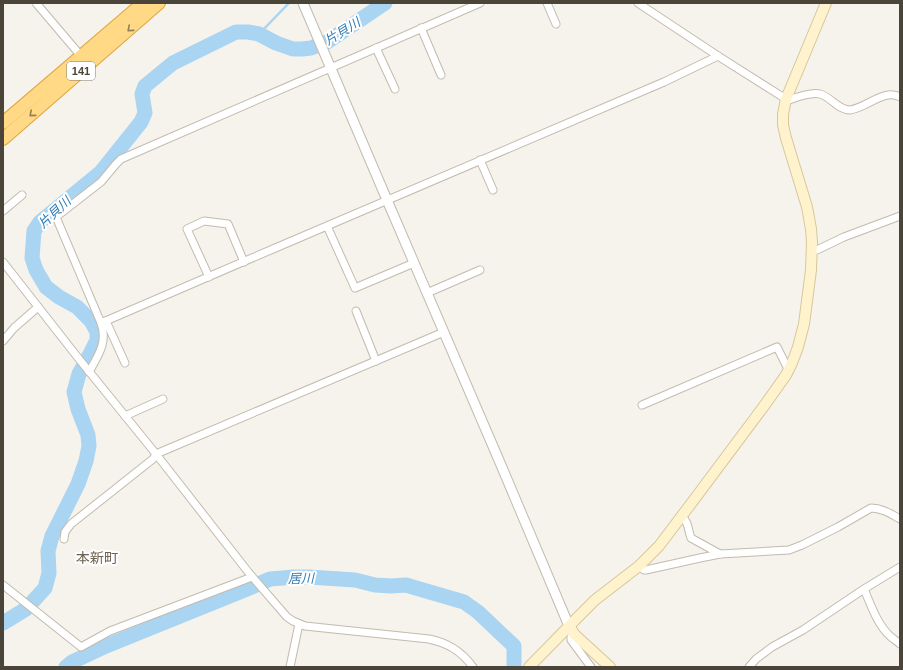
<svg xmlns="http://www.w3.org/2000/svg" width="903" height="670" viewBox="0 0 903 670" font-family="Helvetica,'Noto Sans JP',sans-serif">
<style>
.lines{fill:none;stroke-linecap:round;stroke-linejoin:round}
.stream{stroke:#a9d4f2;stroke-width:2.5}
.river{stroke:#a9d4f2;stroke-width:15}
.minor-casing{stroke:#c2bbae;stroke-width:9}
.tertiary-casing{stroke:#c2bbae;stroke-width:11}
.secondary-casing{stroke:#d6c79b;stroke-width:12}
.trunk-casing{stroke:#e0a43c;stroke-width:14}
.minor{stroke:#fff;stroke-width:7}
.tertiary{stroke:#fff;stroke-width:9}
.secondary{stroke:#fff3cd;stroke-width:10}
.trunk{stroke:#ffd985;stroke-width:12}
.oneway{stroke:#938057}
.labels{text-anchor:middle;stroke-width:4;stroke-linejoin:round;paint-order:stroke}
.shield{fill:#fff;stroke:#817c74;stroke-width:1}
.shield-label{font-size:11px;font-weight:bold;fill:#4b4439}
.water-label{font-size:13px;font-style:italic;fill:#2e7ab2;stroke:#fff}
.quarter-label{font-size:14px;fill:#6e6250;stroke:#fff}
</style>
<rect width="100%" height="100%" fill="#f6f3ec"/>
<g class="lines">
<path class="stream" d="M 259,34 L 289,3"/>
<g class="river">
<path d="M 3,623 L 26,609 L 45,588 L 49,573 L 48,551 L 52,536 L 78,484 L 86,461 L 89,446 L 88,435 L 78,409 L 74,392 L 79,374 L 89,356 L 97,340 L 97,332 L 91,321 L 77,307 L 59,297 L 46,287 L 36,270 L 32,258 L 34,231 L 40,222 L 101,172 L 141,122 L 145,113 L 142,94 L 145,86 L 173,63 L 236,32 L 248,32 L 259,34 L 276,43 L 293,49 L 302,49 L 311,48 L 327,42 L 385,3"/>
<path d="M 66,667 L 72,662 L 106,646 L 247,589 L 270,579 L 294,577 L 309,577 L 355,580 L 375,585 L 391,586 L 406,585 L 416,588 L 464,602 L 478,612 L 514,646 L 514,667"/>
</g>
<defs>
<g id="minor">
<path d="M 36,3 L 81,56"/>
<path d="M 547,3 L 556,24"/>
<path d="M 638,3 L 718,56 L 786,99 L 789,100 C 797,97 812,92 820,94 C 831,97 838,110 850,110 C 866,108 885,88 900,97"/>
<path d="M 421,28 L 441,75"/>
<path d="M 376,48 L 395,89"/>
<path d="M 480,160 L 493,190"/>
<path d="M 3,211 L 22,195"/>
<path d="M 327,226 L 355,288 L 414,263"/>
<path d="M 812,250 L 817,250 L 844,237 L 900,216"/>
<path d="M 3,262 L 79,359 L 156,454 L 249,573 L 287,617 L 293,621 L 305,626 L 429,639 C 448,643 461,651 473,667"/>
<path d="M 209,277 L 187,229 L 204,221 L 228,224 L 244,262"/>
<path d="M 427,293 L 480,270"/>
<path d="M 356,311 L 376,361"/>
<path d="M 106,321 L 125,363"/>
<path d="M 101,323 L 56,217 L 101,182 L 116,164 L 121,159 L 480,3"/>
<path d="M 3,341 L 14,328 L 38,307"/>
<path d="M 89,372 C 98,356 108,342 101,323 L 273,249 L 664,82 L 718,56"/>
<path d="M 642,405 L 777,347 L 786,365 L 789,369"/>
<path d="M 125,416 L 163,399"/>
<path d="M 682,517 C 689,522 688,531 691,538 L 720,554"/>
<path d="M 64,539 L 65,532 L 71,524 L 153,459 L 156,454 L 444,332"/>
<path d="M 639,566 L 644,570 L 646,570 L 700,558 L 720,554 L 789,550 L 802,545 L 838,527 L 871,508 C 882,508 891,514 900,519"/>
<path d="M 3,585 L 81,647 L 110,631 L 252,577"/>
<path d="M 864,589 C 871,605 877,624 890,636 C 893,639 897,641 900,644"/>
<path d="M 574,633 L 571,637 L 571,640 L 591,667"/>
<path d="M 290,667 L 299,624"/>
<path d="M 749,667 L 756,659 L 772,647 L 803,630 L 864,589 L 900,567"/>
</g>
<path id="tertiary" d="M 303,3 L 387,200 L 501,465 L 569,626"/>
<g id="secondary">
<path d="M 569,626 L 575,635 L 610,667"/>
<path d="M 529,667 L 580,615 L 595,600 L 639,566 L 659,546 L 687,509 L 764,406 L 786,375 L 792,363 L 798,347 L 804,324 L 811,270 L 812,242 L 811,229 L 807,207 L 786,138 L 783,125 L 783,114 L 786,99 L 826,3"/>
</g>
<g id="trunk">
<path d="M 3,123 L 143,3"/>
<path d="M 3,139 L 159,3"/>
</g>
</defs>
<use href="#minor" class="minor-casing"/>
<use href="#tertiary" class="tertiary-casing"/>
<use href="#secondary" class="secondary-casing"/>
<use href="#trunk" class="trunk-casing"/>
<use href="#minor" class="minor"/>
<use href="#tertiary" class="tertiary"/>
<use href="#secondary" class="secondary"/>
<use href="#trunk" class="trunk"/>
</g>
<defs><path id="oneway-chevron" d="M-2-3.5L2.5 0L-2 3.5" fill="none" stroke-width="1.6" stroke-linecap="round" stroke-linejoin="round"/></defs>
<g class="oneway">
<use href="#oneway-chevron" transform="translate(130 29) rotate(139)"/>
<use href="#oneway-chevron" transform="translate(32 114) rotate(139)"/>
</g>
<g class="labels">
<rect class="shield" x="67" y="62" width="28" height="18" rx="3"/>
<g class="shield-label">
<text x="81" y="75">141</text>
</g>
<g class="water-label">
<text transform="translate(342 31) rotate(-32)" y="5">片貝川</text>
<text transform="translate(54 212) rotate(-43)" y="5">片貝川</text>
<text transform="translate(301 578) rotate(-1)" y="5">居川</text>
</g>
<g class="quarter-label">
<text x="97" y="563">本新町</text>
</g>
</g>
<rect width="903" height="670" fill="none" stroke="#4b4439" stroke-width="8"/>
</svg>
